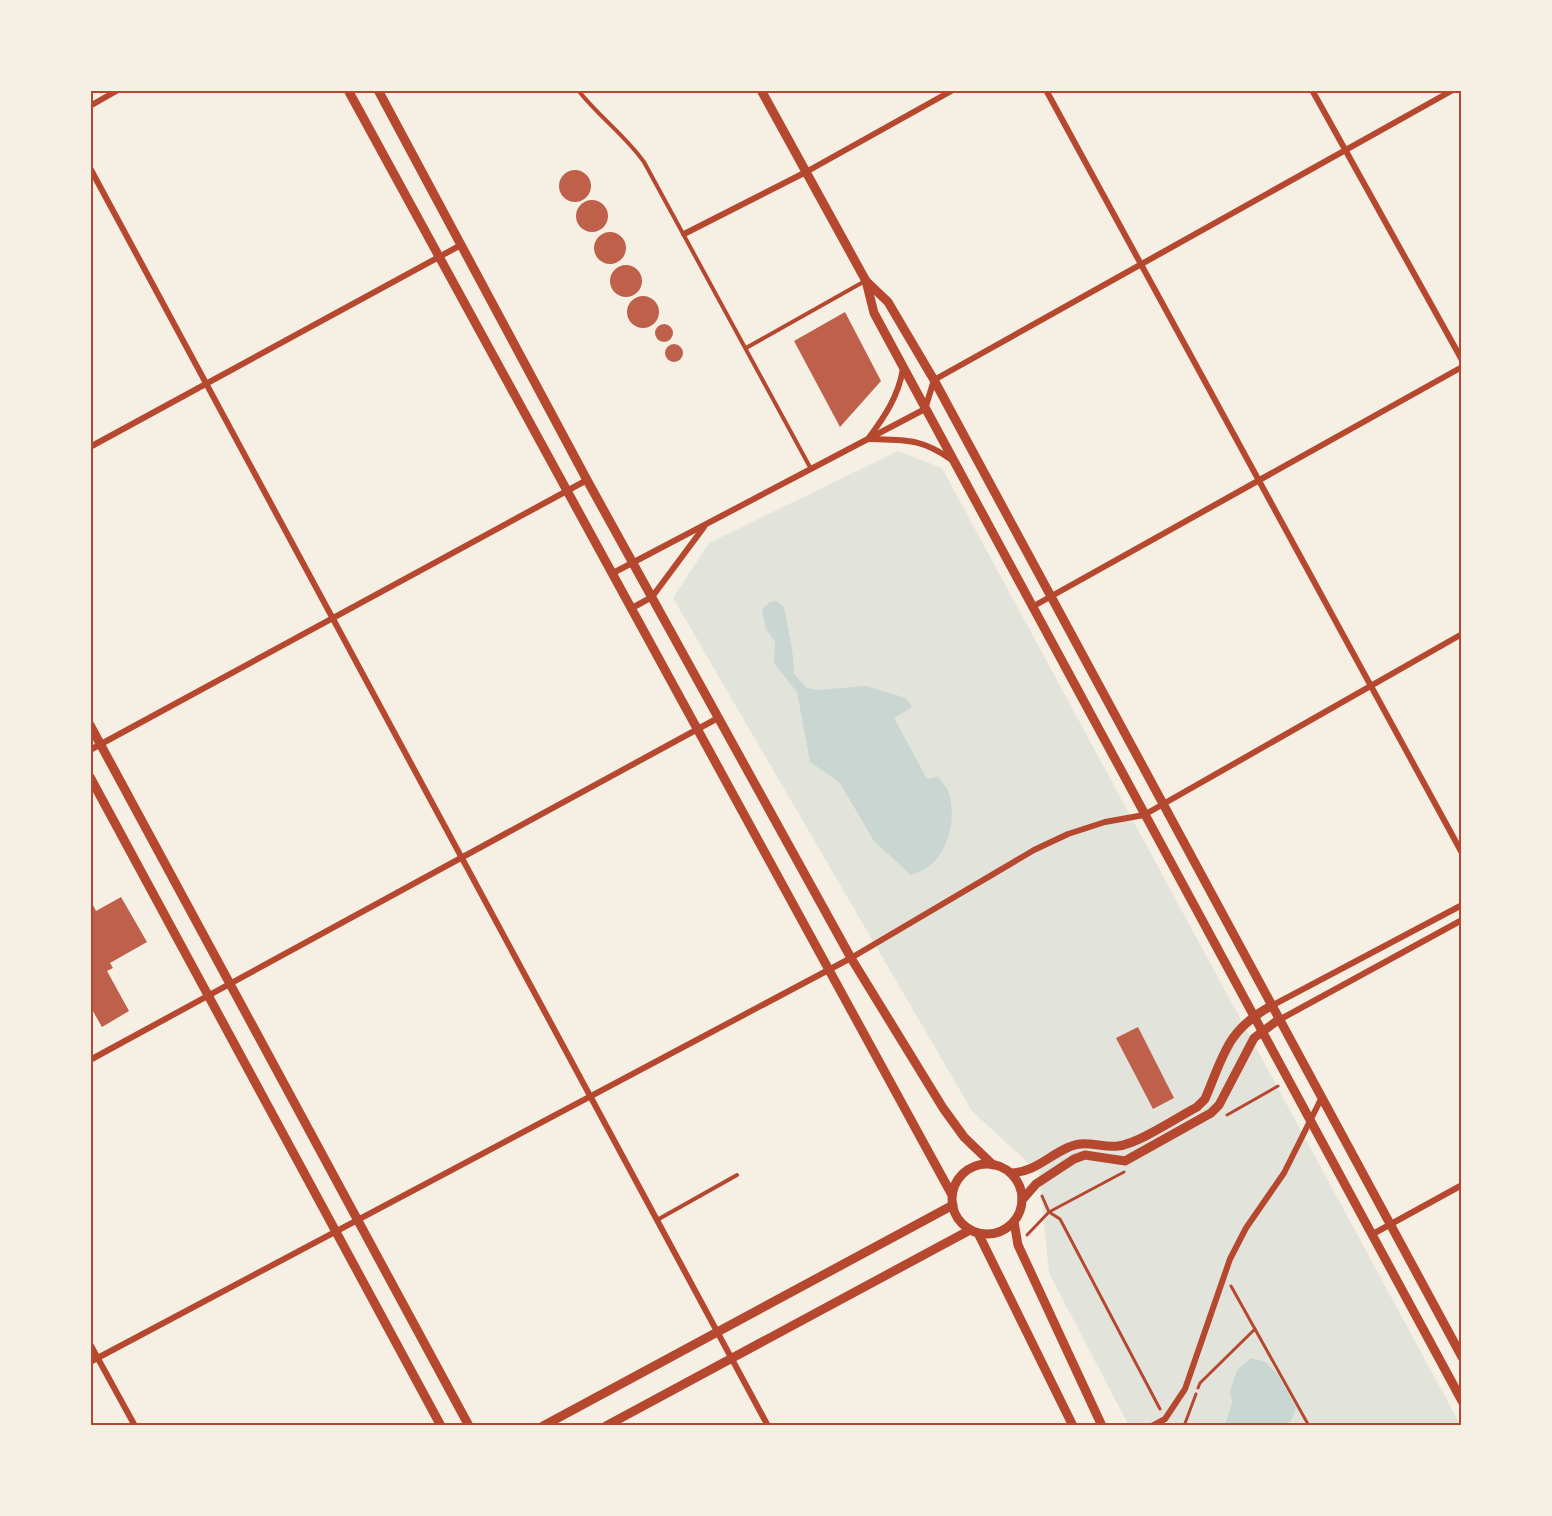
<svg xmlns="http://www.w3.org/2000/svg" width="1552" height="1516" viewBox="0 0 1552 1516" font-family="'Roboto Condensed',sans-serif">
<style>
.green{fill:#e2e4dc}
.water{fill:#c9d6d2}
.building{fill:#bf614a}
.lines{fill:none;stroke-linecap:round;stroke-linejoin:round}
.path{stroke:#b5482f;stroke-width:3}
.service{stroke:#b5482f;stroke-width:4}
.minor{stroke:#b5482f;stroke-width:6}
.tertiary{stroke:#b5482f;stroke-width:9}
.neatline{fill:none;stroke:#b5482f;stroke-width:2}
</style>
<rect width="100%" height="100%" fill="#f6efe4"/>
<path class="green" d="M 898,451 L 942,468 L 1461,1426 L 1129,1426 L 1049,1273 L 1039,1173 L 972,1111 L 673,598 L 709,543 Z"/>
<g class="water">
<path d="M 777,601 L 784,607 C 788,630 794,651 794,674 L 807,688 L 818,690 L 866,686 L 906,698 L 912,707 L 894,718 L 927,779 L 938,777 C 942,782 947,787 949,793 C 958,825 945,867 911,875 L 874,841 L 840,783 L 810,762 L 797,692 L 774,663 L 775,641 L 766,629 L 762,609 L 770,602 Z"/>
<path d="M 1251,1358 L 1266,1362 L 1278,1375 L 1296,1408 L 1291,1421 L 1282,1426 L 1225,1426 L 1232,1403 L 1230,1391 L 1237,1370 Z"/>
</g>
<g class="building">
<circle cx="575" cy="186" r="16"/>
<circle cx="592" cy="216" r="16"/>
<circle cx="610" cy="248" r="16"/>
<circle cx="626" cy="281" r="16"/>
<circle cx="643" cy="312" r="16"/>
<path d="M 845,312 L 881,381 L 840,427 L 794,341 Z"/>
<circle cx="664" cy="333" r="9"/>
<circle cx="674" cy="353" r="9"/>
<path d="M 121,897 L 147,942 L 110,963 L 113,968 L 107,971 L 129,1011 L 102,1027 L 90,1006 L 90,904 L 92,903 L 96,911 Z"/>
<path d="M 1138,1027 L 1174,1098 L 1153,1109 L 1116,1038 Z"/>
</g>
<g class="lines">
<g class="path">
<path d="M 1227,1115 L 1278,1086"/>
<path d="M 1042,1196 L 1049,1212 L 1060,1219 L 1160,1409"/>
<path d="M 1027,1235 L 1049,1212 L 1124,1172"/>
<path d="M 1231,1286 L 1309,1426"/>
<path d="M 1198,1388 L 1200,1383 L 1255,1329"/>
<path d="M 1184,1426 L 1196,1394"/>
</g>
<g class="service">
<path d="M 578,90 C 598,116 625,135 644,162 L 811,469"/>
<path d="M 746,348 L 865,281"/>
<path d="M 657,1220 L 737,1175"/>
</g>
<g class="minor">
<path d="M 1046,90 L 1462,853"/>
<path d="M 1312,90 L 1462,360"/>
<path d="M 90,106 L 118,90"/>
<path d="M 90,168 L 768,1426"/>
<path d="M 684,234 L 806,172 L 953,90"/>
<path d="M 903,369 C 898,397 885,416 868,439 C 905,440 921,438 952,460"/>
<path d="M 90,447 L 461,245"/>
<path d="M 613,573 L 925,409 L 934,380 L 1453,90"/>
<path d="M 1032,607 L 1462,367"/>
<path d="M 632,608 L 652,597 L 704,527"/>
<path d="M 90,750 L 587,480"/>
<path d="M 1271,1006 L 1462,905"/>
<path d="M 1279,1020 L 1462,920"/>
<path d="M 90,1060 L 718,718"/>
<path d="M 1371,1235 L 1462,1185"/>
<path d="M 90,1344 L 135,1426"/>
<path d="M 90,1362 L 851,958 L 1034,850 L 1068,834 L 1105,822 L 1144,815 L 1462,634"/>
<path d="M 1152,1426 L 1165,1419 L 1185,1389 L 1230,1259 L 1246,1228 L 1284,1173 L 1321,1099"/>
</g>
<g class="tertiary">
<path d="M 348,90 L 952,1195"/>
<path d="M 378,90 L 587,480 L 851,958 L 943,1108 L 964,1137 L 993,1165"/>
<path d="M 761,90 L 866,281 L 874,313 L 1462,1401"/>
<path d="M 866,281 L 888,302 L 934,380 L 1462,1357"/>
<path d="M 90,725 L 469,1426"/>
<path d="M 90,777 L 441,1426"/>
<circle cx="987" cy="1199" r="35"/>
<path d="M 1011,1173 C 1035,1172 1048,1156 1069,1147 C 1086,1139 1101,1148 1118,1146 C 1138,1144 1178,1117 1197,1107 L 1205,1099 C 1224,1055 1226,1031 1271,1006"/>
<path d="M 1022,1200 L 1036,1184 L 1074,1159 L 1085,1155 L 1125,1161 L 1211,1113 L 1219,1105 L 1254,1038 L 1278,1020"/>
<path d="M 1014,1222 L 1018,1245 L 1102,1426"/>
<path d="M 978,1233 L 1073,1426"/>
<path d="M 543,1426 L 953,1205"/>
<path d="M 606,1426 L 970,1230"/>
</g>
</g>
<rect width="1552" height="1516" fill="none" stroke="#f6efe4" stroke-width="183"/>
<rect x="92" y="92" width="1368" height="1332" class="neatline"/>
</svg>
